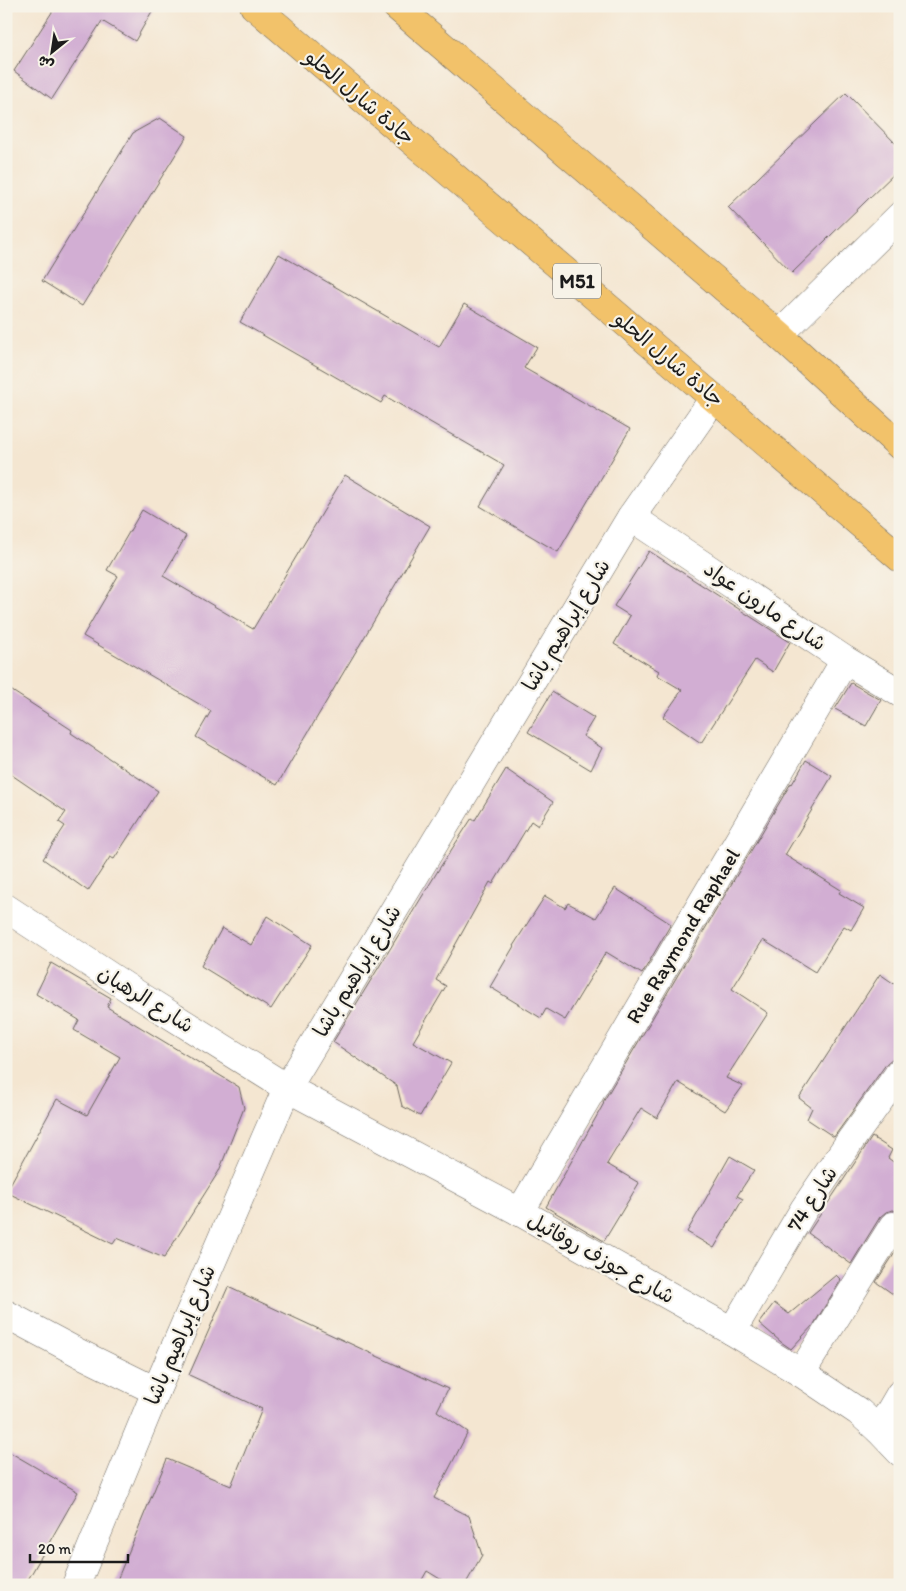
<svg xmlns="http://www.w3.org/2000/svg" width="906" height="1591" viewBox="0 0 906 1591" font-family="Itim,'Playpen Sans Arabic',sans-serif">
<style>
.building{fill:#d2aed3}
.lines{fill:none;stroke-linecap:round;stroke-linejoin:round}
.minor-casing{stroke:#68635b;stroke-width:29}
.highway-casing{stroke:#68635b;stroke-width:29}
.minor{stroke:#fff;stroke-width:28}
.highway{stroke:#f2c26a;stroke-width:28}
.labels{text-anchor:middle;stroke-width:4.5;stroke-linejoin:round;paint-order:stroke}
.shield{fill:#f7f3e8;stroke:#5e5c59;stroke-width:1}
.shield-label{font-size:20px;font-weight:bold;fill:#1c1c1c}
.street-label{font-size:21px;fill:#1c1c1c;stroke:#f7f3e8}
</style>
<rect width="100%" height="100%" fill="#f7f3e8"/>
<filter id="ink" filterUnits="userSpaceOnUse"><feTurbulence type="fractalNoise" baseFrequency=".02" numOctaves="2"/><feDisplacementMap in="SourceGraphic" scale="10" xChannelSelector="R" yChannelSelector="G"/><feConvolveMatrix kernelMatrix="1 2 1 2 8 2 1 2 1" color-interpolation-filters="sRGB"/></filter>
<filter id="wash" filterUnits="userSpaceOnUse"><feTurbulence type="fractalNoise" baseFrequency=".0096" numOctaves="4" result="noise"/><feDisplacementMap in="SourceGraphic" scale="20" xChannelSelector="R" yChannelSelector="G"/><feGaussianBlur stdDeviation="1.12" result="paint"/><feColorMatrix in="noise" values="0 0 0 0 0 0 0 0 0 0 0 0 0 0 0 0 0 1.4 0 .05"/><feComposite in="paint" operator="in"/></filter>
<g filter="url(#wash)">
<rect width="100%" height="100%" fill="#f4e6d1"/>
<g id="blocks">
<g class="building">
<path d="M 56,6 L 155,6 L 135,41 L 102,21 L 52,99 L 14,71 Z"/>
<path d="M 846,93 L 900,148 L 900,168 L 792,273 L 728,207 Z"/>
<path d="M 160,118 L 187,136 L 82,306 L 42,281 L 133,133 Z"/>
<path d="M 279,254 L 439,347 L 464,304 L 537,347 L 524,368 L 630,429 L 558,552 L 480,506 L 504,465 L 385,396 L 381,403 L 240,322 Z"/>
<path d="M 345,475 L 430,526 L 277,785 L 196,737 L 211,711 L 83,636 L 118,576 L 107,570 L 142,510 L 186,536 L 163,576 L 253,629 Z"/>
<path d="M 649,551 L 790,642 L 773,672 L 755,660 L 701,743 L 663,717 L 682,690 L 657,675 L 659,671 L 614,644 L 630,616 L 614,606 Z"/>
<path d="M 851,683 L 881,700 L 866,726 L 835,709 Z"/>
<path d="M 6,687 L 72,730 L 71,733 L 158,791 L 114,859 L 110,857 L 88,891 L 43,859 L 65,826 L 59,822 L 66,812 L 6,771 Z"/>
<path d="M 552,692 L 594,718 L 583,736 L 602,748 L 591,770 L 528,732 Z"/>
<path d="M 806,760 L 832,776 L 785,855 L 841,890 L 839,893 L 864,908 L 851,930 L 844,926 L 815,972 L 763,940 L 732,989 L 768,1013 L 726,1078 L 743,1086 L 725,1111 L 678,1082 L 657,1118 L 641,1108 L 607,1164 L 639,1183 L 604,1241 L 546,1207 L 604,1103 L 603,1102 L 791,783 L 792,784 Z"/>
<path d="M 506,769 L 553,802 L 538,826 L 531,821 L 493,884 L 490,882 L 436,980 L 446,986 L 413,1042 L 451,1063 L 420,1116 L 402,1106 L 397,1086 L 333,1042 L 439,869 L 472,818 L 475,820 Z"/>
<path d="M 615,888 L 671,924 L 642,974 L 606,952 L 565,1020 L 546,1009 L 541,1018 L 490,987 L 514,946 L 513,946 L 545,896 L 565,908 L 568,903 L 596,918 Z"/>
<path d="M 267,916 L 312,945 L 271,1009 L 201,966 L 222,928 L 251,945 Z"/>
<path d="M 51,963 L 111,998 L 107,1007 L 239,1087 L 244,1108 L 219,1171 L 164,1258 L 117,1238 L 113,1244 L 6,1192 L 57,1099 L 87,1115 L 120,1057 L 74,1030 L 79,1020 L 36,994 Z"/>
<path d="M 880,974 L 900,988 L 900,1053 L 897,1057 L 893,1058 L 887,1063 L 834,1137 L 807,1119 L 812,1108 L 799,1098 Z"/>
<path d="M 872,1137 L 892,1150 L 888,1158 L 900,1167 L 900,1212 L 893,1210 L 886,1212 L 880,1217 L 851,1264 L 808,1233 Z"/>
<path d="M 730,1156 L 754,1170 L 737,1196 L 743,1199 L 714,1248 L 687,1232 Z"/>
<path d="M 900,1245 L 900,1299 L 876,1282 Z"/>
<path d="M 836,1275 L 841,1280 L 814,1324 L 791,1349 L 781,1342 L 759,1323 L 774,1303 L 789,1314 Z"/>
<path d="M 228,1287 L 448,1389 L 437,1411 L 468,1432 L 434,1498 L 469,1516 L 482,1555 L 465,1585 L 450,1585 L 427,1571 L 419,1585 L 115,1585 L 167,1459 L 231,1486 L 262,1409 L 189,1375 Z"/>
<path d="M 6,1450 L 78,1492 L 25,1585 L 6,1585 Z"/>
</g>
</g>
</g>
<g filter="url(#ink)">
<use href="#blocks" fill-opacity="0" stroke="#68635b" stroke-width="1"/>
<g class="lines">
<defs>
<g id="minor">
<path d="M 779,335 L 900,216"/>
<path d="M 631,517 L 845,660 L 900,693"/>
<path d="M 6,908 L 137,994 L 287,1088 L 520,1212 L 732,1331 L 801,1373 L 859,1412 L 879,1430 L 900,1452"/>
<path d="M 520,1212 L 845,660"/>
<path d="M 6,1314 L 79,1353 L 156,1391"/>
<path d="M 732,1331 L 804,1209 L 850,1141 L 900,1072"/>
<path d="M 801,1373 L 893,1226"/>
<path d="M 879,1430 L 900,1394"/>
<path d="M 76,1585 L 156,1391 L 287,1088 L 631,517 L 714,398"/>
</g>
<g id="highway">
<path d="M 254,6 L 714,398 L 900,558"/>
<path d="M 396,6 L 779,335 L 900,446"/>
</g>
</defs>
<use href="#minor" class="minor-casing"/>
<use href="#highway" class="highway-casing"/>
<use href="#minor" class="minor"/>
<use href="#highway" class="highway"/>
</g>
</g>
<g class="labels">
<rect class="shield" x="553" y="263.5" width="48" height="35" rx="4"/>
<g class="shield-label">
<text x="577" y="288">M51</text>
</g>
<g class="street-label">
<text transform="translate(360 97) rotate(40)" y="7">جادة شارل الحلو</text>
<text transform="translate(669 359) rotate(40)" y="7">جادة شارل الحلو</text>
<text transform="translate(765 606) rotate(34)" y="7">شارع مارون عواد</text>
<text transform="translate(566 625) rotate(-59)" y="7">شارع إبراهيم باشا</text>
<text transform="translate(683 936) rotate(-59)" y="7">Rue Raymond Raphael</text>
<text transform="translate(357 971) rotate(-59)" y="7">شارع إبراهيم باشا</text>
<text transform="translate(146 999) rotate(32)" y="7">شارع الرهبان</text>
<text transform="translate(812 1199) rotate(-57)" y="7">شارع 74</text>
<text transform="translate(601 1258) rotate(29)" y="7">شارع جوزف روفائيل</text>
<text transform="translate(180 1335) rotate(-67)" y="7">شارع إبراهيم باشا</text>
</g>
</g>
<rect width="906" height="1591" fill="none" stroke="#f7f3e8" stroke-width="25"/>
<g transform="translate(52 52) rotate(210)" stroke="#f7f3e8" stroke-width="4" paint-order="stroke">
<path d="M0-4L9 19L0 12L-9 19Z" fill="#1c1c1c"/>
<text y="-8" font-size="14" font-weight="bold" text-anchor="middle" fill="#1c1c1c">ش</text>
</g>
<path d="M30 1554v8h98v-8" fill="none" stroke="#1c1c1c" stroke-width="2.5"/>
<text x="38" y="1554" font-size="15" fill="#1c1c1c" stroke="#f7f3e8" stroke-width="4" paint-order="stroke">20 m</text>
</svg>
